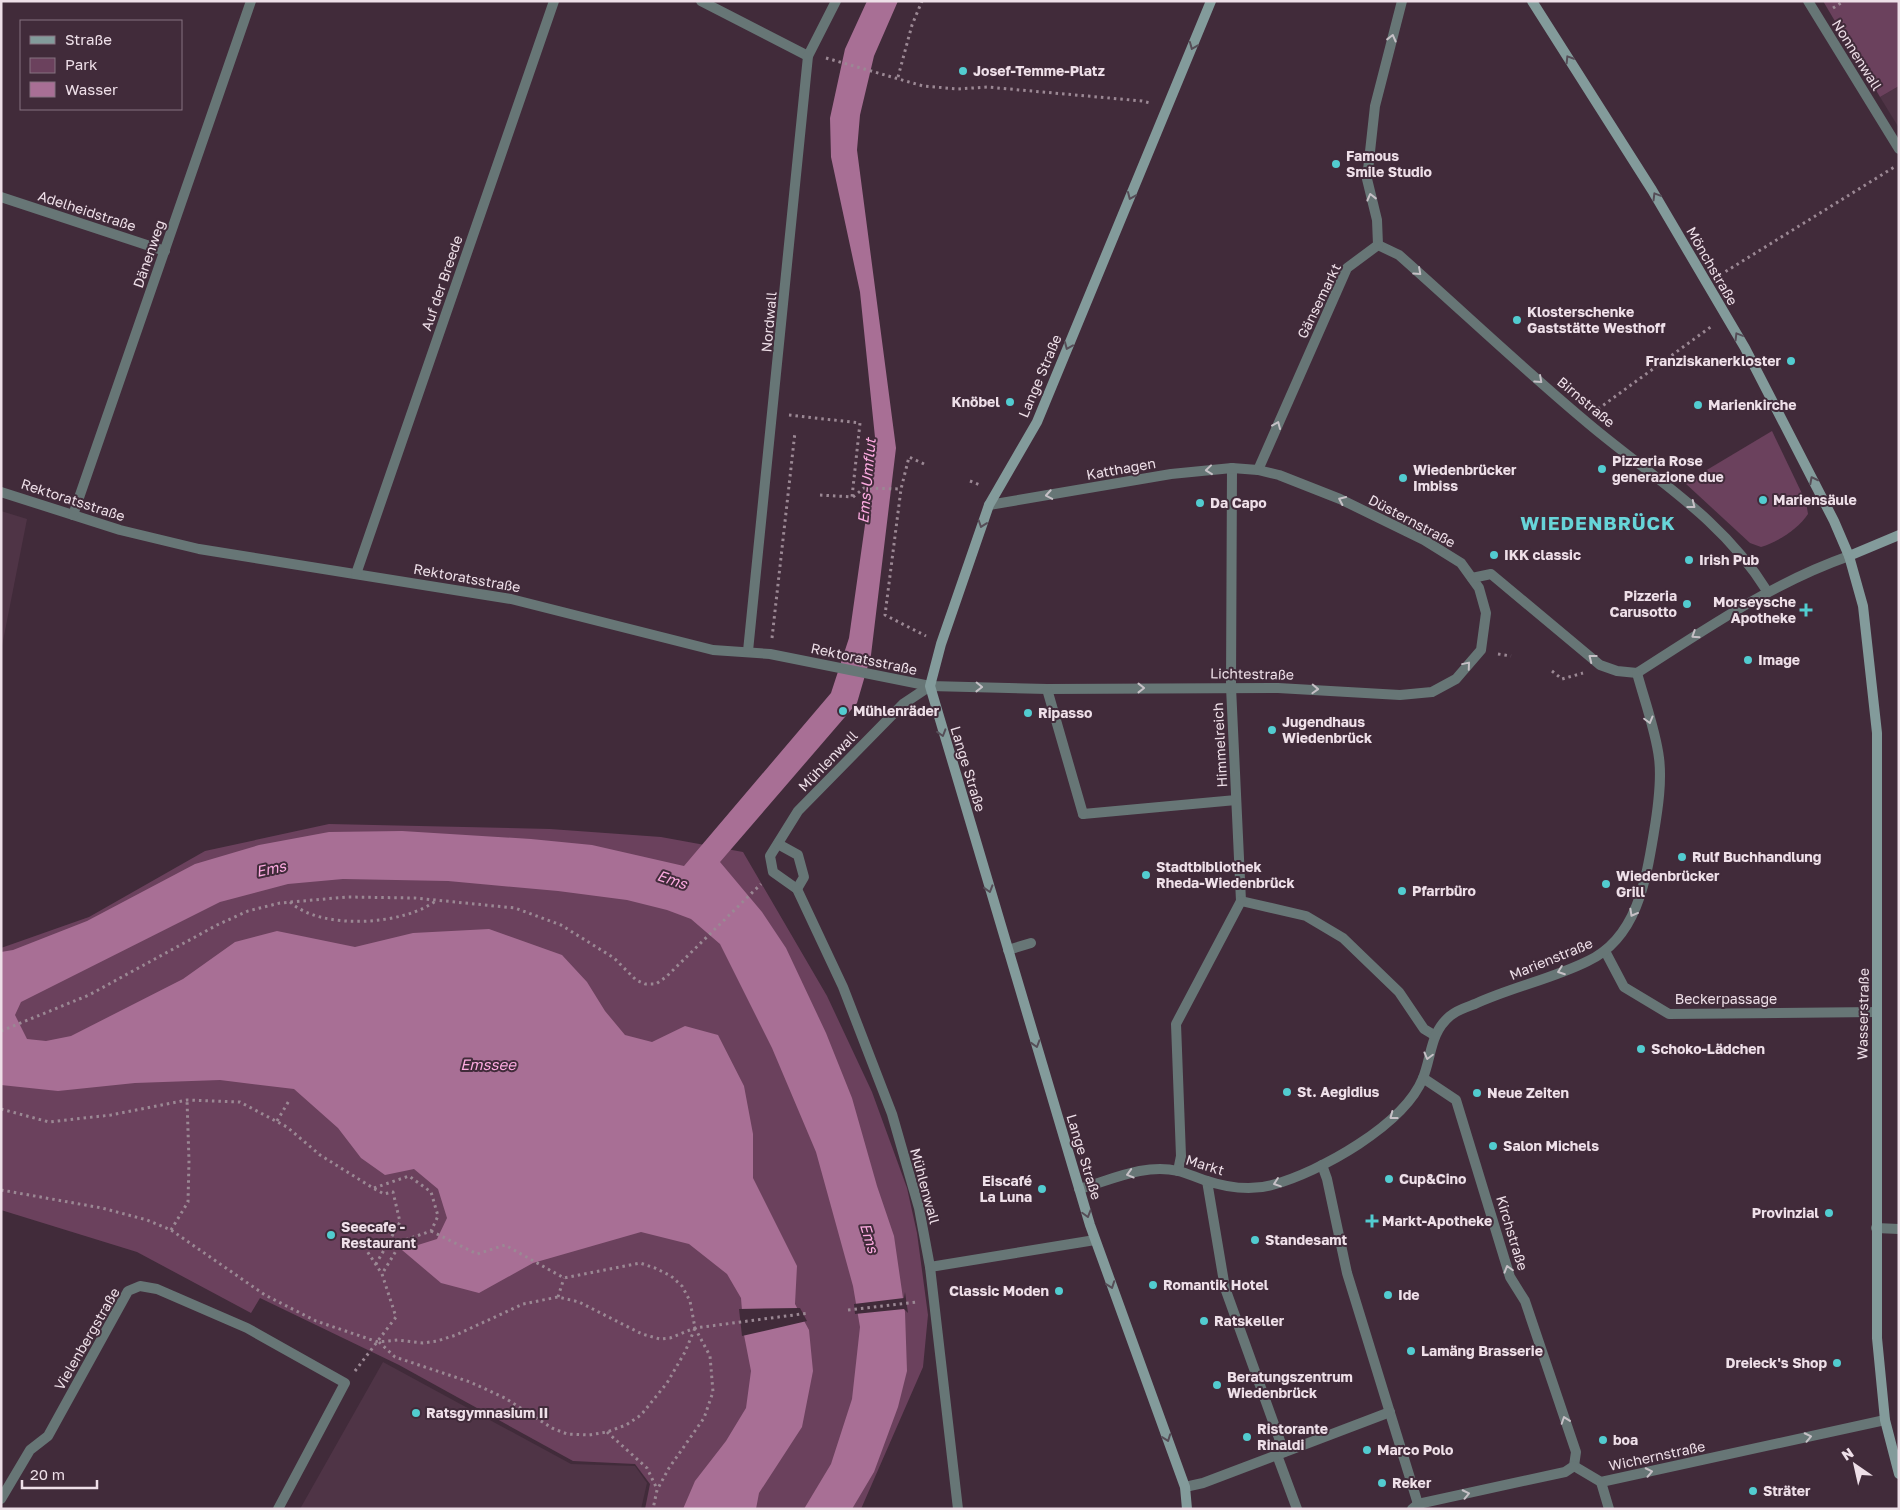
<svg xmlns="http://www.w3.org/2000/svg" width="1900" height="1510" viewBox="0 0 1900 1510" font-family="'Golos Text',sans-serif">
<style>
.built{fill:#4f3446}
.green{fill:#6b415d}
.water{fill:#a86f95}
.pier{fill:#412b3a}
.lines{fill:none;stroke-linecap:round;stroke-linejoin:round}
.path{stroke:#9b8894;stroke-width:3;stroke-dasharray:2.5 4;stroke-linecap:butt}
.lane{stroke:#677676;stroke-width:10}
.street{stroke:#677676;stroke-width:10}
.secondary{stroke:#839b9b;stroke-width:10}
.oneway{stroke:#c6c0c6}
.oneway2{stroke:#554d57}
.poi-dot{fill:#52ccd0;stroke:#412b3a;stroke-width:2}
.labels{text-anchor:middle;stroke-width:4;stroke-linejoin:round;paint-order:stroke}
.street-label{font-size:14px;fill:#eedfe8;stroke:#412b3a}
.poi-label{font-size:14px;font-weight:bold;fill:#eedfe8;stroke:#412b3a;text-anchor:start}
.water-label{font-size:15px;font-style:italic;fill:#fcaae0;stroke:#412b3a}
.district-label{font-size:19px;font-weight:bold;letter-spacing:1px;fill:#67d4d8;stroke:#412b3a}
</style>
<rect width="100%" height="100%" fill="#412b3a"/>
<g class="built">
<path d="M 1899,86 L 1899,128 L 1880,97 Z"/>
<path d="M 1,511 L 27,519 L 1,651 Z"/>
<path d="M 383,1362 L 571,1464 L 635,1466 L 647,1483 L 641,1509 L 300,1509 Z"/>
</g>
<g class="green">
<path d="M 1823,1 L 1899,1 L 1899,86 L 1880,97 Z"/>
<path d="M 1772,431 L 1806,502 L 1808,514 C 1798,529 1778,542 1761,547 L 1750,543 L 1685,483 Z"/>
<path d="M 329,824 L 550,829 L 661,837 L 743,852 L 827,996 L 872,1092 L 907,1188 L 917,1233 L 928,1315 L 923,1367 L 861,1509 L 645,1509 L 650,1484 L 635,1464 L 573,1461 L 399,1365 L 260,1298 L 251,1313 L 137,1252 L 1,1210 L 1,948 L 89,917 L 205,851 Z"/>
</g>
<path class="water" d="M 867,1 L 898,1 L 874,56 L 860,115 L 857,150 L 896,448 L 871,655 L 857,703 L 720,862 L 762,912 L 786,948 L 826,1033 L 852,1098 L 877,1186 L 894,1236 L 905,1312 L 907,1371 L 898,1407 L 874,1472 L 852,1509 L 804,1509 L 831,1464 L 852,1399 L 860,1327 L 853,1286 L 816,1152 L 772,1048 L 720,944 L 691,919 L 667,910 L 627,900 L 558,891 L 448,881 L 343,879 L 288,884 L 220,902 L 21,1002 L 15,1015 L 27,1039 L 46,1041 L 71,1036 L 183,979 L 235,942 L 277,931 L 355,947 L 413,933 L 489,929 L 562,955 L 587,982 L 605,1011 L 625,1035 L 652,1042 L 685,1026 L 718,1035 L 744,1086 L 753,1134 L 753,1178 L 797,1266 L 795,1304 L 809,1330 L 813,1371 L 802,1427 L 759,1493 L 756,1509 L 683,1509 L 695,1481 L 726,1441 L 746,1408 L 751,1371 L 744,1335 L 741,1298 L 727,1274 L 689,1244 L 641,1232 L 533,1263 L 479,1293 L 441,1283 L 402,1250 L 437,1239 L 447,1218 L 438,1189 L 414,1169 L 385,1175 L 361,1158 L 338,1128 L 294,1089 L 220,1080 L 135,1083 L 58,1091 L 1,1085 L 1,952 L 13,950 L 87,921 L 195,864 L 259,845 L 329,832 L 402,831 L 531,839 L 592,845 L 684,866 L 831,693 L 849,638 L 876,447 L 860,292 L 831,157 L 830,118 L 845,49 Z"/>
<g class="pier">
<path d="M 905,1292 L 908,1313 L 904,1309 L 855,1314 L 854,1304 L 904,1298 Z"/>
<path d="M 800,1308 L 807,1321 L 742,1336 L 739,1309 Z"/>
</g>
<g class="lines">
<g class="path">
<path d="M 1833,8 L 1844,1"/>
<path d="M 826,58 L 923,86 L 958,89 L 987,87 L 1142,101 L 1150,103"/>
<path d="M 898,77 L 912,25 L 922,1"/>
<path d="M 1720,275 L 1896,166"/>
<path d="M 1598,409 L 1712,326"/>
<path d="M 789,415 L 860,423 L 852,497 L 820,495"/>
<path d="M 924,464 L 909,457 L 901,489 L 885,615 L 926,636"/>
<path d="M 970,481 L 980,485"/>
<path d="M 853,497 L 864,488 L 901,489"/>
<path d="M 772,638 L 795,432"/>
<path d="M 1498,654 L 1511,656"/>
<path d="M 1552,671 L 1562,679 L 1583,673"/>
<path d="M 290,902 C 322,931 405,925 437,900"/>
<path d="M 1,1031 L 89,995 L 217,925 L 248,911 L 280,903 L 347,897 L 415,898 L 515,908 L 561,925 L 614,958 L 636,980 L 645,984 L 656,984 L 666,977 L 761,884"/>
<path d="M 1,1109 L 49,1122 L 111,1115 L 187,1100 L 240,1102 L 287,1127 L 320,1155 L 373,1188 L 384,1194 L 393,1192 L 400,1222 L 376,1264"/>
<path d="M 277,1121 L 290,1099"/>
<path d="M 374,1188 L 409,1176 L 431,1192 L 438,1216 L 431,1231 L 402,1241 L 382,1274"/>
<path d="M 1,1190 L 102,1208 L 147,1220 L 171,1230 L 265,1295 L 316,1321 L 378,1342 L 398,1340 L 423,1343 L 437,1341 L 456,1335 L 523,1304 L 558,1297 L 579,1302 L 642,1334 L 660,1339 L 670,1338 L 695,1328 L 809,1313"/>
<path d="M 171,1230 L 188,1202 L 189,1161 L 187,1100"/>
<path d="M 431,1231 L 477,1254 L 505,1245 L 564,1278 L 640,1263 L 655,1268 L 671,1276 L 682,1286 L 690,1301 L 695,1328 L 710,1356 L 713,1392 L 704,1418 L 669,1468 L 657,1490 L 653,1509"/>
<path d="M 558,1297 L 564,1278"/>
<path d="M 848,1310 L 917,1302"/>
<path d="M 379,1342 L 395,1357 L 470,1382 L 505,1398 L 552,1428 L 567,1434 L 589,1435 L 607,1432 L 626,1425 L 641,1415 L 667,1383 L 685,1352 L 695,1328"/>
<path d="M 355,1371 L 396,1317 L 382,1274 L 367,1251"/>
<path d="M 607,1432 L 647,1468 L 657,1489"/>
</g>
<path class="lane" d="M 1083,814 L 1236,800"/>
<g class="street">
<path d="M 701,1 L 808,56"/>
<path d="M 1808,1 L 1899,149"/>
<path d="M 1,197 L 165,251"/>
<path d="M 1378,245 L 1399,255 C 1460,309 1520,366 1583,419 C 1648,475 1721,516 1767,591"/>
<path d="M 1378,245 L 1377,220 L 1367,179 L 1375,106 L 1402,1"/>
<path d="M 1232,468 L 1231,687 L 1241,901"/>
<path d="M 1258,470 L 1347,268 L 1378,245"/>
<path d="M 1,492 L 120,530 L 199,549 L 511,599 L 713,650 L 770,654 L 930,686 L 1047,689 L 1278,688 L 1400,695 L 1432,692 L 1456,679 L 1481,650 L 1486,613 L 1479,588 L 1461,563 L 1424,540 L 1340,499 L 1279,475 L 1258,470 L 1232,468 L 1171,474 L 989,505"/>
<path d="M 73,515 L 251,1"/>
<path d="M 356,574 L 554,1"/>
<path d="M 1472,578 L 1491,574 L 1600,665 L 1617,671 L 1637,673"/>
<path d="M 748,651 L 808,56 L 836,1"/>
<path d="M 1637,673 C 1706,629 1772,583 1849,556"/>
<path d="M 930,686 L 903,704 L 798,811 L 770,856 L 773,872 L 797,889 L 843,987 L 892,1114 L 919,1208 L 930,1267 L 958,1509"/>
<path d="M 1047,689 L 1083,814"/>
<path d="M 778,844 L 798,855 L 804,877 L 797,889"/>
<path d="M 1241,901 L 1306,916 L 1343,938 L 1399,992 L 1424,1029 L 1434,1035"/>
<path d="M 1008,950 L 1031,943"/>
<path d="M 1605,951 L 1624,987 L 1669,1014 L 1877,1012"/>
<path d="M 1423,1078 L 1456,1100 L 1510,1277 L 1525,1301 L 1576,1452 L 1574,1466"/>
<path d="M 1322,1165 L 1327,1179 L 1347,1273 L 1418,1504"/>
<path d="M 1178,1171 L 1181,1156 L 1176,1024 L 1241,901"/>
<path d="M 1207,1181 L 1225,1288 L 1284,1452"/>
<path d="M 1079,1189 C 1111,1180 1145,1163 1178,1171 C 1187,1173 1195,1177 1204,1180 C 1225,1187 1251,1191 1272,1185 C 1320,1172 1404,1125 1423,1078 C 1432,1055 1430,1033 1450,1016 C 1457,1010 1467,1007 1475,1004 C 1512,987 1552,979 1588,961 C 1637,938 1646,880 1654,832 C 1658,808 1662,781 1659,758 C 1656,732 1644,699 1637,673"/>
<path d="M 1876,1228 L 1899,1229"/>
<path d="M 930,1267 L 1095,1240"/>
<path d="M 1277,1455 L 1297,1509"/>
<path d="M 1574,1466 L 1601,1482 L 1885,1420"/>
<path d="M 1601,1482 L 1609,1509"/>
<path d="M 1185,1487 L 1203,1483 L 1390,1412"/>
<path d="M 1,1499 L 30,1450 L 48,1436 L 128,1291 L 140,1286 L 157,1289 L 247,1328 L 345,1383 L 278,1509"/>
<path d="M 1412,1509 L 1418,1504 L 1565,1472 L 1574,1466"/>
</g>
<g class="secondary">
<path d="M 1532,1 L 1652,190 L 1745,348 L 1834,521 L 1849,556 L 1863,606 L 1877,733 L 1877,1338 L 1885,1420 L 1899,1474"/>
<path d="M 1849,556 L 1899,535"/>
<path d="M 1187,1509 L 1185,1487 L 1090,1225 L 930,686 L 941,644 L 989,505 L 1037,422 L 1211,1"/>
</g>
</g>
<defs><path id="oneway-chevron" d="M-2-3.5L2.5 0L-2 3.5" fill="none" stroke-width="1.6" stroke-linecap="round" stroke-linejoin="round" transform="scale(1.25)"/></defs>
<g class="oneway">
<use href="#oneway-chevron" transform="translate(1392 38) rotate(-76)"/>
<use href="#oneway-chevron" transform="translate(1371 197) rotate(-104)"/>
<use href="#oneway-chevron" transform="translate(1418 272) rotate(42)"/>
<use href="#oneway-chevron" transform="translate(1539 380) rotate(42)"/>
<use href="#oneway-chevron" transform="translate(1277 425) rotate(-67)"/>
<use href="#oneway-chevron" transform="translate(1209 470) rotate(174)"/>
<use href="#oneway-chevron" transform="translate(1049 495) rotate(170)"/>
<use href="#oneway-chevron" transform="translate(1342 500) rotate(-155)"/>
<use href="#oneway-chevron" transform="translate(1692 505) rotate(38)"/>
<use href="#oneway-chevron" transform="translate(1695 635) rotate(147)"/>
<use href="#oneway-chevron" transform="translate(1592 658) rotate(-142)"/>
<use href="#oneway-chevron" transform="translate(1467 665) rotate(-50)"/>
<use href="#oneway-chevron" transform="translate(979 687) rotate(1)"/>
<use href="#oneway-chevron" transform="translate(1141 688)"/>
<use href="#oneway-chevron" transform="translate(1315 689) rotate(2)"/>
<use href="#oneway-chevron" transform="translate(1649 720) rotate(75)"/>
<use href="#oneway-chevron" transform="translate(1633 913) rotate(119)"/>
<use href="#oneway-chevron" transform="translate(1561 971) rotate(160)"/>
<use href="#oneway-chevron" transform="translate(1428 1056) rotate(105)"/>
<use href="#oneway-chevron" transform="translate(1393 1116) rotate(143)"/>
<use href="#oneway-chevron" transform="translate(1130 1174) rotate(164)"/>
<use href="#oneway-chevron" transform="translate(1277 1183) rotate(161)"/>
<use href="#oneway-chevron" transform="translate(1508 1269) rotate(-106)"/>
<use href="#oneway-chevron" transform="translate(1565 1420) rotate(-109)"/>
<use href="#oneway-chevron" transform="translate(1808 1437) rotate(-12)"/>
<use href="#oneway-chevron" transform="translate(1649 1472) rotate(-12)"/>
<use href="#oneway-chevron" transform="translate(1466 1494) rotate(-12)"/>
</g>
<g class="oneway2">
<use href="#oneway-chevron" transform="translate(1193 46) rotate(112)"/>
<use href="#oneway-chevron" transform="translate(1569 59) rotate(-122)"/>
<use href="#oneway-chevron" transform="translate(1131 196) rotate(113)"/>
<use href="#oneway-chevron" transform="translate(1656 196) rotate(-121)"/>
<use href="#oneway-chevron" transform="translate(1738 336) rotate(-121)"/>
<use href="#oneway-chevron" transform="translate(1068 346) rotate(113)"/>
<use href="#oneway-chevron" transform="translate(1813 480) rotate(-117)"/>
<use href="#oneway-chevron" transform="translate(982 524) rotate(109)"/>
<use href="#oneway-chevron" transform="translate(942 733) rotate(73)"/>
<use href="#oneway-chevron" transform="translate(989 889) rotate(73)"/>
<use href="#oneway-chevron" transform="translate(1036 1044) rotate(73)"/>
<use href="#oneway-chevron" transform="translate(1087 1214) rotate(74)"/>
<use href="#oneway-chevron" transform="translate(1111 1285) rotate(70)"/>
<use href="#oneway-chevron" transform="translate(1167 1438) rotate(70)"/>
</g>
<g class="poi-dot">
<circle cx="963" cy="71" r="5"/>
<circle cx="1336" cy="164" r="5"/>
<circle cx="1517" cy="320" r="5"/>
<circle cx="1791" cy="361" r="5"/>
<circle cx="1010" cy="402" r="5"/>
<circle cx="1698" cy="405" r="5"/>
<circle cx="1602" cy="469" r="5"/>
<circle cx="1403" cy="478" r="5"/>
<circle cx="1763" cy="500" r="5"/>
<circle cx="1200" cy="503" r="5"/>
<circle cx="1494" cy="555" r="5"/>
<circle cx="1689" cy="560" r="5"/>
<circle cx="1687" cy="604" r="5"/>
<path d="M1803.5 602.5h5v5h5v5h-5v5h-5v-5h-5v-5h5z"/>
<circle cx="1748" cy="660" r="5"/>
<circle cx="843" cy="711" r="5"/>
<circle cx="1028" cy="713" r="5"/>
<circle cx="1272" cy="730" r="5"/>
<circle cx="1682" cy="857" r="5"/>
<circle cx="1146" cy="875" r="5"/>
<circle cx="1606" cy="884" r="5"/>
<circle cx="1402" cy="891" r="5"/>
<circle cx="1641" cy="1049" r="5"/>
<circle cx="1287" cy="1092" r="5"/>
<circle cx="1477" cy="1093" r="5"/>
<circle cx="1493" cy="1146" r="5"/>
<circle cx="1389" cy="1179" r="5"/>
<circle cx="1042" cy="1189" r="5"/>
<circle cx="1829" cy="1213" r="5"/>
<path d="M1369.5 1213.5h5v5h5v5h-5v5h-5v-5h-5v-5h5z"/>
<circle cx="331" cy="1235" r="5"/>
<circle cx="1255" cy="1240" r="5"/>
<circle cx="1153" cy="1285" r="5"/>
<circle cx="1059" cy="1291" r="5"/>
<circle cx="1388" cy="1295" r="5"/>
<circle cx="1204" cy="1321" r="5"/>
<circle cx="1411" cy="1351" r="5"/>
<circle cx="1837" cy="1363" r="5"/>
<circle cx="1217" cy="1385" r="5"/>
<circle cx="416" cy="1413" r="5"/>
<circle cx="1247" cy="1437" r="5"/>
<circle cx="1603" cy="1440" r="5"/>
<circle cx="1367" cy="1450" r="5"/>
<circle cx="1382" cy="1483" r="5"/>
<circle cx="1753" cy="1491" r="5"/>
</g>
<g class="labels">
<g class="street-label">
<text transform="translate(1857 55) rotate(58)" y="5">Nonnenwall</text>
<text transform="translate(87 211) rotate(18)" y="5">Adelheidstraße</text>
<text transform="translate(149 254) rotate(-71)" y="5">Dänenweg</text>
<text transform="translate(1712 266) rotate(60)" y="5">Mönchstraße</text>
<text transform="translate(442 283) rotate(-71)" y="5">Auf der Breede</text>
<text transform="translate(1319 301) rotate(-64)" y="5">Gänsemarkt</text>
<text transform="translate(769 322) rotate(-85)" y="5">Nordwall</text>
<text transform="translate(1040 376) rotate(-67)" y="5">Lange Straße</text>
<text transform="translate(1586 402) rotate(40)" y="5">Birnstraße</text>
<text transform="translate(1121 469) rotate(-10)" y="5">Katthagen</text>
<text transform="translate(73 500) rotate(18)" y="5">Rektoratsstraße</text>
<text transform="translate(1412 521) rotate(28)" y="5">Düsternstraße</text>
<text transform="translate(467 578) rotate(10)" y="5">Rektoratsstraße</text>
<text transform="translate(864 659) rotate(12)" y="5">Rektoratsstraße</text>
<text transform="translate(1252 674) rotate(1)" y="5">Lichtestraße</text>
<text transform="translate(1220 745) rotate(-93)" y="5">Himmelreich</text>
<text transform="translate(828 761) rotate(-46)" y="5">Mühlenwall</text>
<text transform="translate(968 769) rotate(73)" y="5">Lange Straße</text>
<text transform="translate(1551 959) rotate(-22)" y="5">Marienstraße</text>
<text x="1726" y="1004">Beckerpassage</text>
<text transform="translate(1863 1014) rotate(-89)" y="5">Wasserstraße</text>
<text transform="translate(1084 1157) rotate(73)" y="5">Lange Straße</text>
<text transform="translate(1205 1165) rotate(17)" y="5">Markt</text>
<text transform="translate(925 1186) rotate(75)" y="5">Mühlenwall</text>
<text transform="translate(1512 1233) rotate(73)" y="5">Kirchstraße</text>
<text transform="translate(87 1339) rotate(-60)" y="5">Vielenbergstraße</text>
<text transform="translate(1657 1456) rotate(-12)" y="5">Wichernstraße</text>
</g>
<g class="poi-label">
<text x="973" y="76">Josef-Temme-Platz</text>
<text x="1346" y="161">Famous<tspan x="1346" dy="16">Smile Studio</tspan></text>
<text x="1527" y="317">Klosterschenke<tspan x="1527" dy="16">Gaststätte Westhoff</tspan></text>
<text x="1781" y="366" text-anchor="end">Franziskanerkloster</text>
<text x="1000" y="407" text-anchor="end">Knöbel</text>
<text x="1708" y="410">Marienkirche</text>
<text x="1612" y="466">Pizzeria Rose<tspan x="1612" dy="16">generazione due</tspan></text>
<text x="1413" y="475">Wiedenbrücker<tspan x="1413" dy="16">Imbiss</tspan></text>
<text x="1773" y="505">Mariensäule</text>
<text x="1210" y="508">Da Capo</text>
<text x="1504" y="560">IKK classic</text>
<text x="1699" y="565">Irish Pub</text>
<text x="1677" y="601" text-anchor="end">Pizzeria<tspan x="1677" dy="16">Carusotto</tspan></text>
<text x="1796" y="607" text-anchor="end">Morseysche<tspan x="1796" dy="16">Apotheke</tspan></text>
<text x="1758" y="665">Image</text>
<text x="853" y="716">Mühlenräder</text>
<text x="1038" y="718">Ripasso</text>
<text x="1282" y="727">Jugendhaus<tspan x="1282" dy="16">Wiedenbrück</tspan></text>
<text x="1692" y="862">Rulf Buchhandlung</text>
<text x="1156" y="872">Stadtbibliothek<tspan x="1156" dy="16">Rheda-Wiedenbrück</tspan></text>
<text x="1616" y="881">Wiedenbrücker<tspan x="1616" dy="16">Grill</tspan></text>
<text x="1412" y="896">Pfarrbüro</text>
<text x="1651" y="1054">Schoko-Lädchen</text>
<text x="1297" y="1097">St. Aegidius</text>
<text x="1487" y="1098">Neue Zeiten</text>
<text x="1503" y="1151">Salon Michels</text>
<text x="1399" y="1184">Cup&amp;Cino</text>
<text x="1032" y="1186" text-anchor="end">Eiscafé<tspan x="1032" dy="16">La Luna</tspan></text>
<text x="1819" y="1218" text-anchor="end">Provinzial</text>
<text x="1382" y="1226">Markt-Apotheke</text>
<text x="341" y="1232">Seecafe -<tspan x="341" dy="16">Restaurant</tspan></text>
<text x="1265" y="1245">Standesamt</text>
<text x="1163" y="1290">Romantik Hotel</text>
<text x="1049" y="1296" text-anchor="end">Classic Moden</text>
<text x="1398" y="1300">Ide</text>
<text x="1214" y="1326">Ratskeller</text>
<text x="1421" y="1356">Lamäng Brasserie</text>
<text x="1827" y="1368" text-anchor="end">Dreieck's Shop</text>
<text x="1227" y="1382">Beratungszentrum<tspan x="1227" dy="16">Wiedenbrück</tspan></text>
<text x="426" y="1418">Ratsgymnasium II</text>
<text x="1257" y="1434">Ristorante<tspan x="1257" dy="16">Rinaldi</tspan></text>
<text x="1613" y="1445">boa</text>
<text x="1377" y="1455">Marco Polo</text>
<text x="1392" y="1488">Reker</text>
<text x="1763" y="1496">Sträter</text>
</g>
<g class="water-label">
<text transform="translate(867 481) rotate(-85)" y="5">Ems-Umflut</text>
<text transform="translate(271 869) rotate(-12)" y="5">Ems</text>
<text transform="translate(672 880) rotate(19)" y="5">Ems</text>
<text x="488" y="1070">Emssee</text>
<text transform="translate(869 1238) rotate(73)" y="5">Ems</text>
</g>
<g class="district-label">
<text x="1598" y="530">WIEDENBRÜCK</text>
</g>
</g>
<rect width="1900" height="1510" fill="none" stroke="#eedfe8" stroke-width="5"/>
<rect x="20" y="20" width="162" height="90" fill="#412b3a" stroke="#867380"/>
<rect x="30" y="36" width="25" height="8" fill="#839b9b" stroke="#867380"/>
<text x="65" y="45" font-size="15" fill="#eedfe8">Straße</text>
<rect x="30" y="58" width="25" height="15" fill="#6b415d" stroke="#867380"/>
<text x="65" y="70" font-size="15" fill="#eedfe8">Park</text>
<rect x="30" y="82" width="25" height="15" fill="#a86f95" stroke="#867380"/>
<text x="65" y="95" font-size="15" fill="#eedfe8">Wasser</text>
<g transform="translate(1855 1465) rotate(326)" stroke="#412b3a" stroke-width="4" paint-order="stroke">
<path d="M0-4L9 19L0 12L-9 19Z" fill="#eedfe8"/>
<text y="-8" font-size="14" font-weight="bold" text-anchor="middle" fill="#eedfe8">N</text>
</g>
<path d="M22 1480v8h75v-8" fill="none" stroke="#eedfe8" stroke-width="2.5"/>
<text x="30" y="1480" font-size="15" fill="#eedfe8" stroke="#412b3a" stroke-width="4" paint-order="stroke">20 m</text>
</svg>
